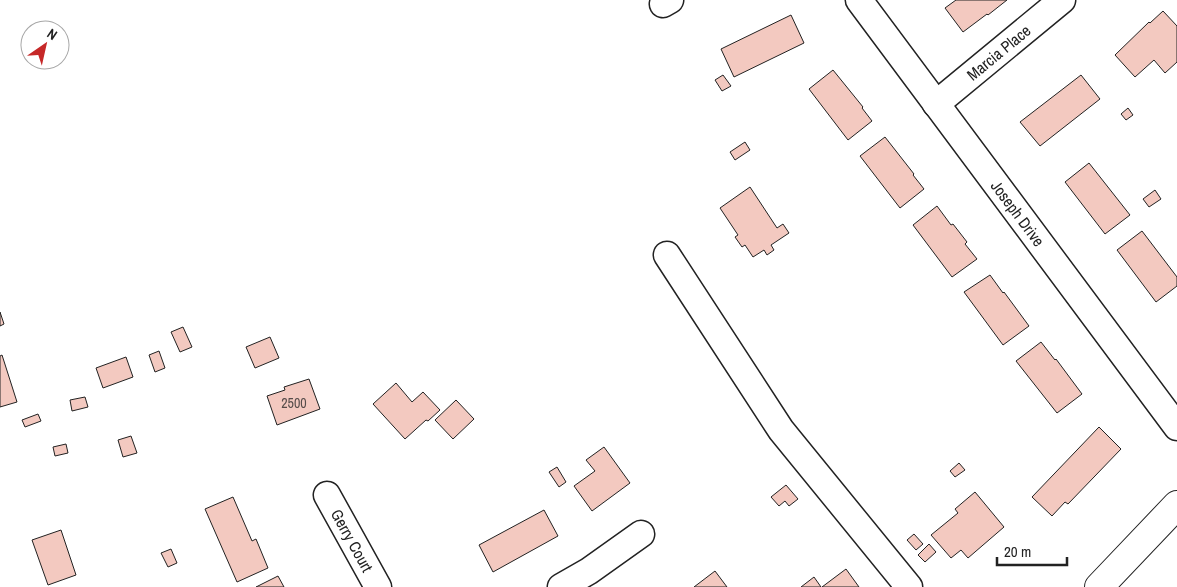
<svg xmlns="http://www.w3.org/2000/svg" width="1177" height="587" viewBox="0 0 1177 587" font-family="'Archivo Narrow',sans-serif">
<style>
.building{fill:#f3c9c0;stroke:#222}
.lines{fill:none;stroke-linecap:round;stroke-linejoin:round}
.minor-casing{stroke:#222;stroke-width:29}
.major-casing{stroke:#222;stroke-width:30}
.minor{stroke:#fff;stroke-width:26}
.major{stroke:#fff;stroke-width:28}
.labels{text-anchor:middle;stroke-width:4;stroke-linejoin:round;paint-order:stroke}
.number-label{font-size:14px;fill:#564c4a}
.street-label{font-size:16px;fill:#222;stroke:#fff}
</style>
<rect width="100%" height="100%" fill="#fff"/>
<g class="building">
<path d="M 956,0 L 1007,0 L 988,15 L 987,14 L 963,32 L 945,8 Z"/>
<path d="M 1163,11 L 1177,26 L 1177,62 L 1165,73 L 1154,60 L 1135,77 L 1115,55 L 1149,22 L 1150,23 Z"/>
<path d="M 791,15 L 804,43 L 734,77 L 721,49 Z"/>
<path d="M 833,70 L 863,107 L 862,108 L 872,121 L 848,140 L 809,89 Z"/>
<path d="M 723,75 L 731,86 L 722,91 L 715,80 Z"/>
<path d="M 1081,75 L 1100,99 L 1040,146 L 1020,122 Z"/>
<path d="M 1128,108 L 1133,115 L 1126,120 L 1121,114 Z"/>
<path d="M 885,137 L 914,174 L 913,175 L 924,189 L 900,208 L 860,156 Z"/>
<path d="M 745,142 L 750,150 L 735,160 L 730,152 Z"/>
<path d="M 1089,163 L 1130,215 L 1105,234 L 1065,182 Z"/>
<path d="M 750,187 L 777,228 L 783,224 L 789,233 L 771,245 L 774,250 L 767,255 L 764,250 L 753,257 L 745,245 L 742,247 L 735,237 L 738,235 L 720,208 Z"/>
<path d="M 1155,190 L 1161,199 L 1149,207 L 1143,199 Z"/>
<path d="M 937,206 L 951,225 L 953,224 L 967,242 L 965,244 L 977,259 L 952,277 L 913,225 Z"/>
<path d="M 1142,231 L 1177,277 L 1177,286 L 1156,302 L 1117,250 Z"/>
<path d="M 990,275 L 1003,293 L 1004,292 L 1029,326 L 1003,345 L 964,292 Z"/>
<path d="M 0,312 L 4,324 L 0,326 Z"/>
<path d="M 183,327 L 192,347 L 180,352 L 171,332 Z"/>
<path d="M 270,337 L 279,358 L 255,368 L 246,347 Z"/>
<path d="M 1041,342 L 1055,360 L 1056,359 L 1082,394 L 1057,413 L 1016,361 Z"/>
<path d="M 159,351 L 165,368 L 155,372 L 149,355 Z"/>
<path d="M 2,355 L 17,402 L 0,407 L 0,356 Z"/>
<path d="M 126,357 L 133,377 L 103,388 L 96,368 Z"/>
<path d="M 309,379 L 320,409 L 277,425 L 267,396 L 285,390 L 284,387 Z"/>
<path d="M 396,383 L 412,402 L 423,392 L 440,410 L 428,421 L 426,420 L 405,439 L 373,404 Z"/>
<path d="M 85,397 L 88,407 L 72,411 L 70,400 Z"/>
<path d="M 456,400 L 474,419 L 453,439 L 435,420 Z"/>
<path d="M 38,414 L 41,421 L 25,427 L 22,420 Z"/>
<path d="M 1099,427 L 1121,449 L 1068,504 L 1065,502 L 1052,516 L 1032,497 Z"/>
<path d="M 131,436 L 137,453 L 123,457 L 118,440 Z"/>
<path d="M 66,444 L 68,453 L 55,456 L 53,447 Z"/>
<path d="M 604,447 L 630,483 L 592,511 L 574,486 L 595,471 L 586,460 Z"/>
<path d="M 959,463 L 965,470 L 955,477 L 950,471 Z"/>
<path d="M 557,467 L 566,482 L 559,487 L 549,472 Z"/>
<path d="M 786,485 L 798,499 L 789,506 L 785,501 L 779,506 L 771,497 Z"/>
<path d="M 975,492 L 1004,527 L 968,558 L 961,550 L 951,558 L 931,535 L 958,513 L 955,509 Z"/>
<path d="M 233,497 L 252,541 L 256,539 L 268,568 L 237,582 L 205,509 Z"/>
<path d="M 544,510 L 558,536 L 493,572 L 479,545 Z"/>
<path d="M 61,530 L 76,575 L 48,585 L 32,540 Z"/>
<path d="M 914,534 L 923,544 L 916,550 L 907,540 Z"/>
<path d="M 929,544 L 936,552 L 925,562 L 918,555 Z"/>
<path d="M 171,549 L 177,563 L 168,567 L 161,553 Z"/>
<path d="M 846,569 L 859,587 L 822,587 Z"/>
<path d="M 715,571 L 727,587 L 694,587 Z"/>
<path d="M 278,576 L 284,587 L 256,587 Z"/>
<path d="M 814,577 L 821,587 L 801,587 Z"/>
</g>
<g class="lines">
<defs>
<g id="minor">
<path id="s1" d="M 859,0 L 1177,427"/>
<path d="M 663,4 L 670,0"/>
<path id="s2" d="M 936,104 L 1062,0"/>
<path d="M 667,255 L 781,430 L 909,587"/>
<path id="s3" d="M 327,495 L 378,587"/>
<path d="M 561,587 L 589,571 L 641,534"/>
</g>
<path id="major" d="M 1099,587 L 1177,505"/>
</defs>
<use href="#minor" class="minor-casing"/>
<use href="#major" class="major-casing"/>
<use href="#minor" class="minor"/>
<use href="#major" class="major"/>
</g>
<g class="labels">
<g class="number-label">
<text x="294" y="408">2500</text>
</g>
<g class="street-label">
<text dy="6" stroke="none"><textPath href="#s2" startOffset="81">Marcia Place</textPath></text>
<text dy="6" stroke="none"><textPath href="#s1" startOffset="266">Joseph Drive</textPath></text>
<text dy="6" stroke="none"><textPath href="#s3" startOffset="52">Gerry Court</textPath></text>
</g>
</g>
<g transform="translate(45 45) rotate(34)"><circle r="24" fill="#ffffff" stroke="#a7a7a7"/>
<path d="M0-4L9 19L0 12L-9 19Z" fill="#c62828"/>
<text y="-8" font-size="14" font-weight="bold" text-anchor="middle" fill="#222222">N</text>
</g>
<path d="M997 557v8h70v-8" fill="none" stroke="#222222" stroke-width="2.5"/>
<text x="1004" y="557" font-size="15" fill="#222222" stroke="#ffffff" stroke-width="4" paint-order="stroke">20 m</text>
</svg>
